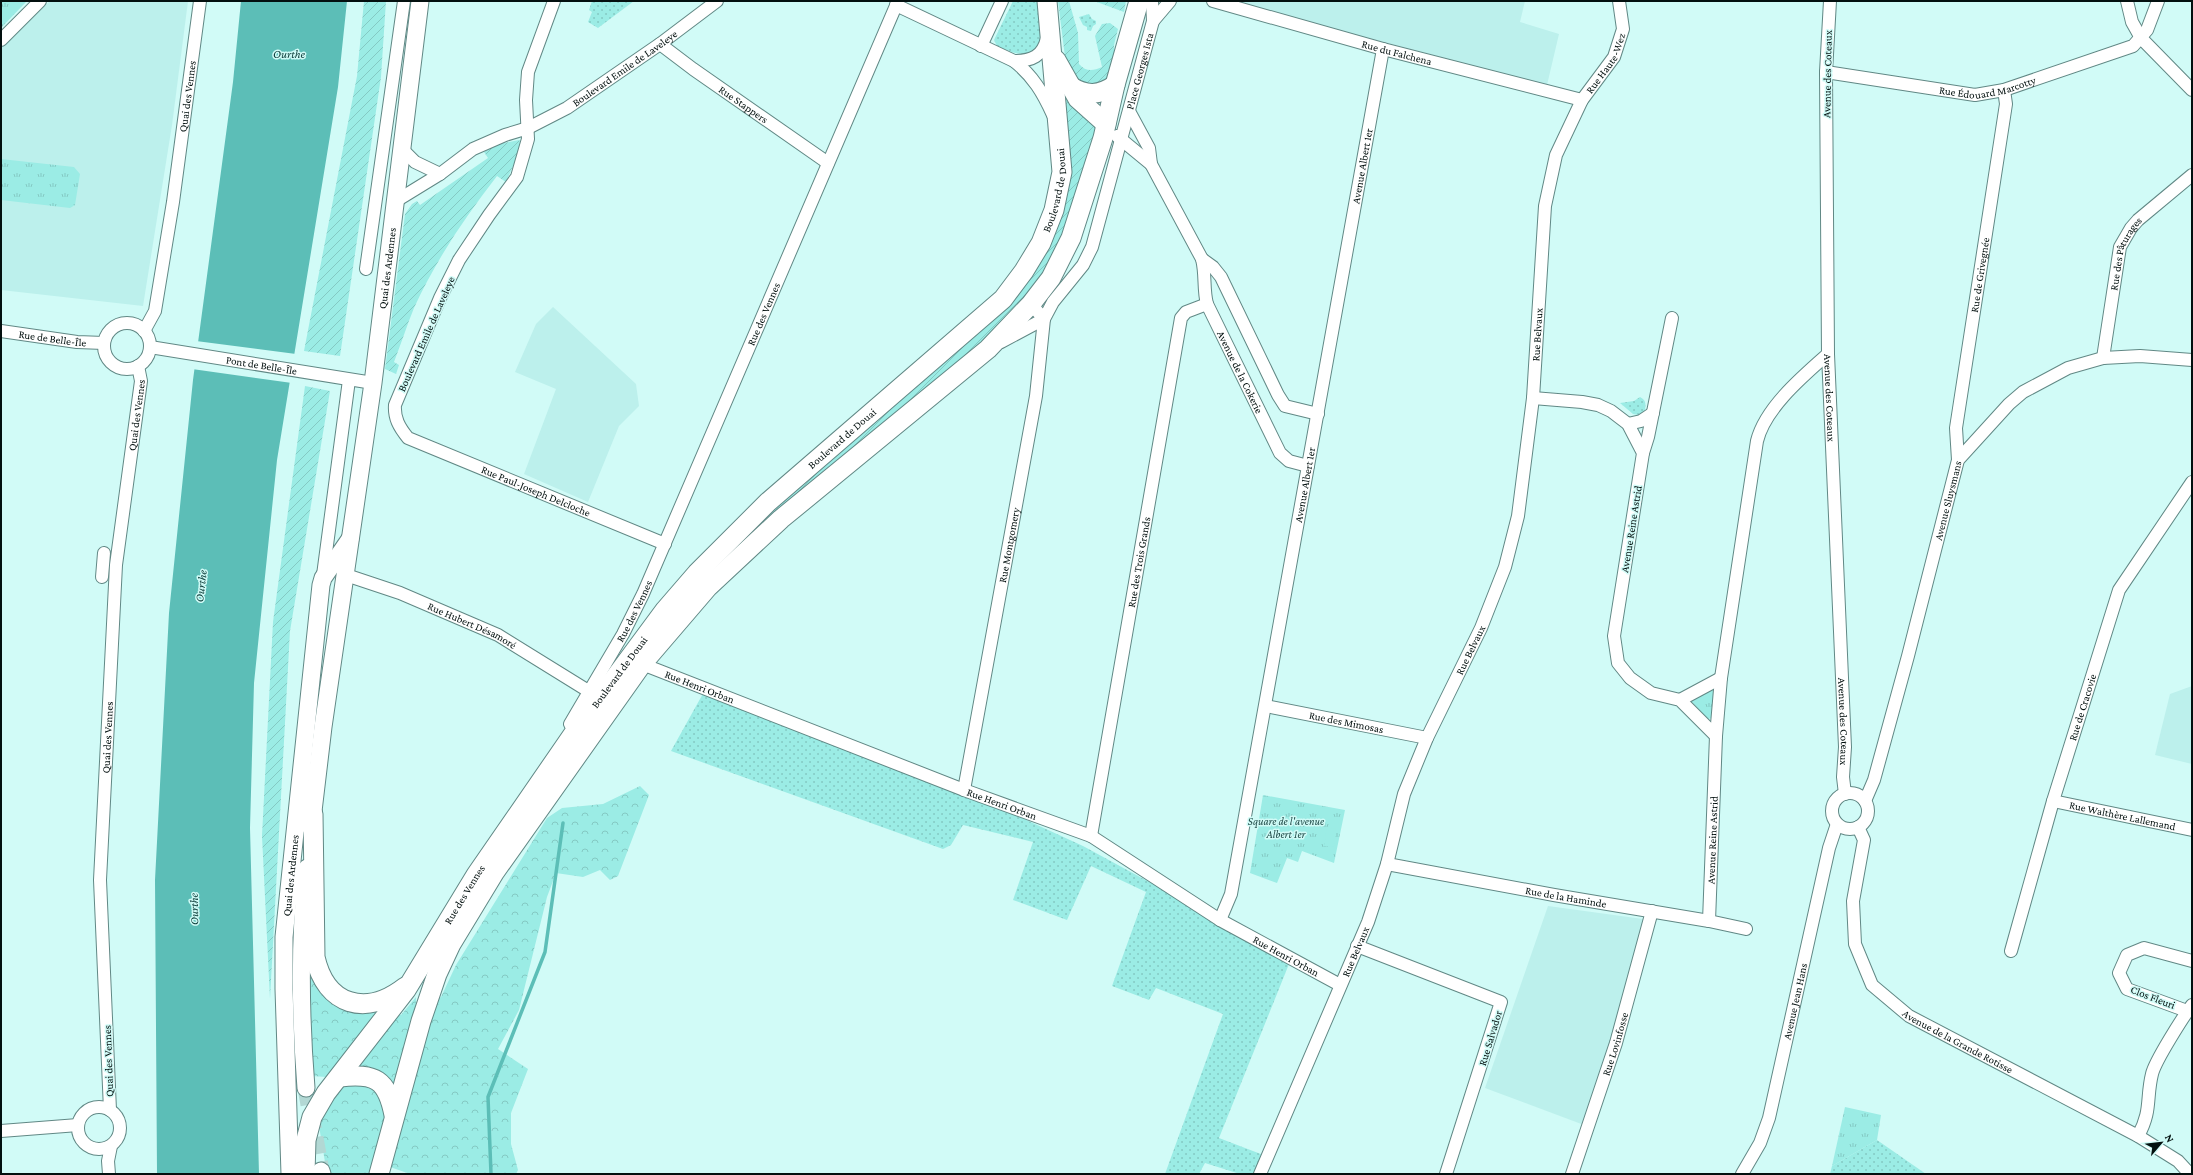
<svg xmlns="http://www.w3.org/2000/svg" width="2193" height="1175" viewBox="0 0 2193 1175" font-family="'Crimson Pro',serif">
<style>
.built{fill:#bcf0ec}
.grass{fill:url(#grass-dots)}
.forest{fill:url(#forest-crowns)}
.park{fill:url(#park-tufts)}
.garden{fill:url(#garden-furrows)}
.pitch{fill:#9bece5}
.water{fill:#5cbeb7}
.pier{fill:#d1fbf7}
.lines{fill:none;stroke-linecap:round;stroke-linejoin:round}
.stream{stroke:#5cbeb7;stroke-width:3.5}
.secondary-tunnel{stroke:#b2d8d4;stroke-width:17;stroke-dasharray:17 8;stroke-linecap:butt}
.street-casing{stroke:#618885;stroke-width:14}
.secondary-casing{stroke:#618885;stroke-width:19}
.primary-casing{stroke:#618885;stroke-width:21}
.street{stroke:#fff;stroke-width:12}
.secondary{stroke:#fff;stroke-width:17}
.primary{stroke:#fff;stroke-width:19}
.labels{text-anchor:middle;stroke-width:3;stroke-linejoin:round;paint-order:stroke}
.street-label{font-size:11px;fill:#03100f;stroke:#d1fbf7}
.park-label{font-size:11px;font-style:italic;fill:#204c49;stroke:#d1fbf7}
.water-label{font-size:12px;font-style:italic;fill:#0a3a37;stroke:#d1fbf7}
</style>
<defs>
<pattern id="grass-dots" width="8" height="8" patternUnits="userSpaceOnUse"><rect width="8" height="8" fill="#9bece5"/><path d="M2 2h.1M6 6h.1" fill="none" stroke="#84c9c3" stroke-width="1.8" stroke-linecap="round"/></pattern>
<pattern id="forest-crowns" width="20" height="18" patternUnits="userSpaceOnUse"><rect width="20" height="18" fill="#9bece5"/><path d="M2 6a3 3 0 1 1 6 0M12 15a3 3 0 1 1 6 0" fill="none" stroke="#84c9c3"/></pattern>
<pattern id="park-tufts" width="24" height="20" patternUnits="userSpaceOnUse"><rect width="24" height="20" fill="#9bece5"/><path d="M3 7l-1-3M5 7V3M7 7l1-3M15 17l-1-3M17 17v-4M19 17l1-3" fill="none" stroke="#84c9c3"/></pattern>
<pattern id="garden-furrows" width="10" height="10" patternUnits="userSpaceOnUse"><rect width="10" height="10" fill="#9bece5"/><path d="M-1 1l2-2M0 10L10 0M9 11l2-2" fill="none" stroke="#84c9c3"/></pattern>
</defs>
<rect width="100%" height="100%" fill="#d1fbf7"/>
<g class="built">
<path d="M 50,1 L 188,1 L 172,125 L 143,306 L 1,290 L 1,48 Z"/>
<path d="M 1228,1 L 1525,1 L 1520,22 L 1559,34 L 1547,85 Z"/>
<path d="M 553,307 L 636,384 L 639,406 L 619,426 L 588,502 L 524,474 L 556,389 L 515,372 L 536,324 Z"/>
<path d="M 2192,686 L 2192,764 L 2155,755 L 2170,694 Z"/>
<path d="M 1548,906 L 1643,919 L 1616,1024 L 1584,1125 L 1485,1088 Z"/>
</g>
<g class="grass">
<path d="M 592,1 L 595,2 L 634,1 L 598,28 L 588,22 L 592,12 L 589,10 Z"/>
<path d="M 1013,1 L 1038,1 L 1042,40 L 1038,50 C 1019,57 1014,53 997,46 L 994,40 Z"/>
<path d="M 1089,14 L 1092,19 L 1096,21 L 1096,24 L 1093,26 L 1091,31 L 1087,30 L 1087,27 L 1083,25 L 1079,17 Z"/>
<path d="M 1640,397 C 1646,400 1646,404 1645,410 L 1639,415 L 1633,414 L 1620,403 L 1634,401 Z"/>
<path d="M 705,690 L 963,791 L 1083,846 L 1291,959 L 1219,1138 L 1266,1156 L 1259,1174 L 1240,1174 L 1205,1163 L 1199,1174 L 1165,1174 L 1223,1014 L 1156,988 L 1149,1000 L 1112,986 L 1146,892 L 1091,866 L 1067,920 L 1013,900 L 1033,842 L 963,825 L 951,845 L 943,849 L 671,751 Z"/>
<path d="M 1877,1140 L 1926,1174 L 1830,1174 L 1832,1166 Z"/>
</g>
<path class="forest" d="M 640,786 L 649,795 L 618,876 L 610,880 L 600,870 L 583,877 L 556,873 L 547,897 L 519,1010 L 498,1049 L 528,1069 L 511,1113 L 511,1144 L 518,1170 L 516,1174 L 410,1174 L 376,1162 L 373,1174 L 327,1174 L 318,1120 L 341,1078 L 312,1076 L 308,953 L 316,978 L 401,1015 L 416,997 L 416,1010 L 441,997 L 456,965 L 547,818 L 562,808 L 603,804 Z"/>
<g class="park">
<path d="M 1,1 L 27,1 L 1,28 Z"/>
<path d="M 1,159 L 74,167 L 80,174 L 75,205 L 70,208 L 1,200 Z"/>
<path d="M 1713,688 L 1717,691 L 1712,718 L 1708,719 L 1690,700 Z"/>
<path d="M 1263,795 L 1345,810 L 1334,863 L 1302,851 L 1298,862 L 1287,858 L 1277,883 L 1250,873 Z"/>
<path d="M 1845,1107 L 1881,1115 L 1877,1140 L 1832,1166 Z"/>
</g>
<g class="garden">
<path d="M 364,1 L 386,1 L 381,77 L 340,356 L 304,351 L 357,76 Z"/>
<path d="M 1058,1 L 1069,1 L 1078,33 L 1079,64 C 1086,72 1093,71 1102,67 L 1095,36 L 1102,24 L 1110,23 L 1118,29 L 1114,45 L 1115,68 L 1103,85 L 1081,85 L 1066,65 Z"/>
<path d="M 1094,1 L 1126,1 L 1124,12 Z"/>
<path d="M 1062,86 L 1100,128 L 1064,246 L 1017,314 L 710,580 L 728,550 L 1050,244 Z"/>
<path d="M 519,140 L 521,142 L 520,150 L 506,182 L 497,176 C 465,217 436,260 414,308 C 407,325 401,344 394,362 L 399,365 L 396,374 L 385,369 L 405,214 L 412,204 L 417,201 L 420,205 L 488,158 L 484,152 L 499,144 Z"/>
<path d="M 305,386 L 330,391 L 290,631 L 270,999 L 262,836 L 273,622 Z"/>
</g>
<path class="pitch" d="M 1327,827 L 1336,829 L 1334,847 L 1324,846 Z"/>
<path class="water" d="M 241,1 L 347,1 L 338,87 L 277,460 L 254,683 L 250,828 L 259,1174 L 157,1174 L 155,880 L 169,613 L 193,380 L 233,82 Z"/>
<path class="pier" d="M 196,341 L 296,354 L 292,383 L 192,369 Z"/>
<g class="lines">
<path class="stream" d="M 491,1174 L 488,1097 L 545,952 L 563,823"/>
<path class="secondary-tunnel" d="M 306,1088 L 321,1171"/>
<defs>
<g id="street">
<path id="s1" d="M 554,1 L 528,72 L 526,100 L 528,139 L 517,177 L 489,215 L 459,260 L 440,298 L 395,405 C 394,418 399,427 408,438 L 665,544"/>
<path id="s2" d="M 1213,1 L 1383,49 L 1582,100"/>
<path id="s3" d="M 1830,1 L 1826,72 L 1828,354 L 1845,747 L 1843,777 L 1845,794"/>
<path d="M 2127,1 L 2132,22 L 2141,38 L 2192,90"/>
<path d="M 896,5 L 1014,61 C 1032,61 1043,56 1047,38"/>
<path d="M 1153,21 L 1170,1"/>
<path d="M 1,40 L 40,1"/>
<path id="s4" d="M 660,44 L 693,69 L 828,163"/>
<path d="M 981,46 L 1002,1"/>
<path d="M 1014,61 C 1033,76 1043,93 1053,115"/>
<path id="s5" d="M 1826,72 L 1975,95 L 2004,90 L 2133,46 L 2147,30 L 2158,1"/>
<path id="s6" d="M 1129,111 L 1149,148 L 1151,164 L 1202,259 C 1206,275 1203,289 1207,304 L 1280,453 L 1289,461 L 1308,466"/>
<path d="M 1117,136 L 1151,164"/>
<path d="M 403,150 L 415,162 L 440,174"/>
<path id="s7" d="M 396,201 L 440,174 L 473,149 L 505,135 L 528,128 L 567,108 L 660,44 L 717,1"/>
<path d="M 1202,259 L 1213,267 L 1221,277 L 1278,395 L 1285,406 L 1318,414"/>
<path d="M 366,269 L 404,1"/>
<circle cx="127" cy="346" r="23"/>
<path id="s8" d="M 1,331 L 77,342 L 104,343"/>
<path id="s9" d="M 144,331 L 155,311 L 173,202 L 200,1"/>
<path id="s10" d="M 1001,342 L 1044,319 L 1053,302 L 1083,265 L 1092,247 L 1153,21 L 1152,1"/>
<path id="s11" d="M 150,347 L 373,383"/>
<path id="s12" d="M 2103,358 L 2120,247 L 2131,228 L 2138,220 L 2192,175"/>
<path d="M 1533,398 L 1582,402 L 1598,405 L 1611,411 L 1628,424 L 1643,453 L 1614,636 L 1618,663 L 1630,678 L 1651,693 L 1680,700 L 1716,736"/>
<path d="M 1628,424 L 1641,421 L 1653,413"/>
<path d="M 1643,453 L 1648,437 L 1672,318"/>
<path id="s13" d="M 1958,460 L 1956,428 L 2006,104 L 2004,90"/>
<path d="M 323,575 L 349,380"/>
<path id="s14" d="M 346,575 L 400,593 L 498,635 L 590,692"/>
<path d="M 102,577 L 104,553"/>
<path id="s15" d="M 642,664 L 964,790 L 1091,836 L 1220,920 L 1340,985"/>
<path d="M 1680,700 L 1721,678"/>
<path id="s16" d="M 1266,706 L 1427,738"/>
<path id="s17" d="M 570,724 L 623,634 L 643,594 L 898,1"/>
<path id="s18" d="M 964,790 L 1036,396 L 1044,319 L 1031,304"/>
<circle cx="1850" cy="811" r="18"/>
<path id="s19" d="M 1865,801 L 1874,780 L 1908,656 L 1958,460 L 2009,404 L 2023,392 L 2068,368 L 2103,358 L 2140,356 L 2192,360"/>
<path id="s20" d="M 2053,801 L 2192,830"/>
<path id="s21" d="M 1858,827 L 1864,840 L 1853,901 L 1855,944 L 1872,985 L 1909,1016 L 2138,1136 L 2178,1161 L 2190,1174"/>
<path id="s22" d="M 1091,836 L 1181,318 L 1186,312 L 1207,304"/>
<path id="s23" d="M 1387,864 L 1554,895 L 1709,921 L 1746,929"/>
<path id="s24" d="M 1220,920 L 1231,894 L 1383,49"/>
<path id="s25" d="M 1709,921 L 1716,736 L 1721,678 L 1757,441 C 1765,408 1803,376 1828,354"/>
<path d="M 1357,946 L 1501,1002 L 1446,1174"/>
<path id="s26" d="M 2011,951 L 2053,801 L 2119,590 L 2192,482"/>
<path d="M 2187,1011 L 2127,989 L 2119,973 L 2127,955 L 2144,948 L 2192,961"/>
<circle cx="99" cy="1128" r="21"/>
<path id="s27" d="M 110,1110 L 100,880 L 116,565 L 141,381 L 138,366"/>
<path d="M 1,1131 L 78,1125"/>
<path d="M 2138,1136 C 2152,1111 2146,1098 2152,1074 C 2155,1061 2183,1017 2192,1005"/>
<path d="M 109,1174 L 108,1161 L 111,1146"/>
<path id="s28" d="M 1260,1174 L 1368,922 L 1387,864 L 1404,794 L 1427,738 L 1481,628 L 1505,567 L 1518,516 L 1533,398 L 1545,206 L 1556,155 L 1582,100 L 1614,57 L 1623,29 L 1619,1"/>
<path id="s29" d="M 1572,1174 L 1616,1043 L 1652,911"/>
<path id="s30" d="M 1742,1174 L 1760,1143 L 1769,1118 L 1829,848 L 1837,824"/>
</g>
<g id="secondary">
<path id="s31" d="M 311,828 L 323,727 L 373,383 L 420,1"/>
<path d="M 306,1088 C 300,1014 299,942 307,868"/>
<path d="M 321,1171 L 322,1174"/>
<path id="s32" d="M 290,1174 L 284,989 L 284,937 L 321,585 L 323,578 L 350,539"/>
</g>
<g id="primary">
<path d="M 1056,60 L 1078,99 L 1106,124"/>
<path d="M 1070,86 C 1086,96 1099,96 1115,85"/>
<path d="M 313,814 L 315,957 C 326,1006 366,1017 405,987"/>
<path d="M 340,1077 C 375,1073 387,1079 394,1115"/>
<path id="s33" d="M 305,1174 L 306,1140 L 312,1117 L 326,1093 L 406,990 L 476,875 L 574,733 L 665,610 L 697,573 L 768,502 L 1003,299 L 1024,271 L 1041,243 L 1054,210 L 1062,172 L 1047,1"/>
<path d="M 379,1174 L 421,1021 L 437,974 L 451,944 L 494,873 L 642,664 L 708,587 L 781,519 L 988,349 L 1031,304 L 1051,278 L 1071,238 L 1103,138 L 1115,85 L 1139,1"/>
</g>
</defs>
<use href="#street" class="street-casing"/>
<use href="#secondary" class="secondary-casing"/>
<use href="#primary" class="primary-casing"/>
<use href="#street" class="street"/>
<use href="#secondary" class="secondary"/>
<use href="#primary" class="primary"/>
</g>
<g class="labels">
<g class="street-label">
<text dy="4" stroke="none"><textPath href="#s2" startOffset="191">Rue du Falchena</textPath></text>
<text dy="4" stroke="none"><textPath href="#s28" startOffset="1177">Rue Haute-Wez</textPath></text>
<text dy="4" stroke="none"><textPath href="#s7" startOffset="266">Boulevard Emile de Laveleye</textPath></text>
<text dy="4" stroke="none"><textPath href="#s10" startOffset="318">Place Georges Ista</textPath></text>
<text transform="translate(1827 74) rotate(-89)" y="4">Avenue des Coteaux</text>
<text dy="4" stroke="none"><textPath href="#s5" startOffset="164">Rue Édouard Marcotty</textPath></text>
<text dy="4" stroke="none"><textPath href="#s9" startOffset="240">Quai des Vennes</textPath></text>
<text dy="4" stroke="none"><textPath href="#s4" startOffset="103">Rue Stappers</textPath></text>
<text dy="4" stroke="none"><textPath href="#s24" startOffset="768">Avenue Albert 1er</textPath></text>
<text dy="4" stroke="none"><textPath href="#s33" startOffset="1259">Boulevard de Douai</textPath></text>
<text dy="4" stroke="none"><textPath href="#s12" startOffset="108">Rue des Pâturages</textPath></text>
<text dy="4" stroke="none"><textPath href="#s31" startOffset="565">Quai des Ardennes</textPath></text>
<text dy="4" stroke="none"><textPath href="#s13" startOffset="187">Rue de Grivegnée</textPath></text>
<text dy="4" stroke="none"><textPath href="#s17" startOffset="454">Rue des Vennes</textPath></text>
<text transform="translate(426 334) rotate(-66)" y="4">Boulevard Emile de Laveleye</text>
<text dy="4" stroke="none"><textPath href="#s28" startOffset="891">Rue Belvaux</textPath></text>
<text dy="4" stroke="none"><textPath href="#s8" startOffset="52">Rue de Belle-Île</textPath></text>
<text dy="4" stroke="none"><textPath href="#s11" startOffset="113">Pont de Belle-Île</textPath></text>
<text dy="4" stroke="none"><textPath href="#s6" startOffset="287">Avenue de la Cokerie</textPath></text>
<text dy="4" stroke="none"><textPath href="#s3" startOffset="397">Avenue des Coteaux</textPath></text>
<text dy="4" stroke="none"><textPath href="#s27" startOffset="697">Quai des Vennes</textPath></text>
<text dy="4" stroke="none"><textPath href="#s33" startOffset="923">Boulevard de Douai</textPath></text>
<text dy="4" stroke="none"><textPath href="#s24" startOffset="444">Avenue Albert 1er</textPath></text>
<text dy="4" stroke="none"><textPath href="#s1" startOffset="617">Rue Paul-Joseph Delcloche</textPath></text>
<text dy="4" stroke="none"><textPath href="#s19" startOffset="312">Avenue Sluysmans</textPath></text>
<text transform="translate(1631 529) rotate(-81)" y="4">Avenue Reine Astrid</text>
<text dy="4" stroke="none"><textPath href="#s18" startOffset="249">Rue Montgomery</textPath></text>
<text dy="4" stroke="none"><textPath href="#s22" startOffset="278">Rue des Trois Grands</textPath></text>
<text dy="4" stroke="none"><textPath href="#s17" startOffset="130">Rue des Vennes</textPath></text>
<text dy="4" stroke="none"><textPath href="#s14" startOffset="136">Rue Hubert Désamoré</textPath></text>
<text dy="4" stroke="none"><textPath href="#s28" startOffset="566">Rue Belvaux</textPath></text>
<text dy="4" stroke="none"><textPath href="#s33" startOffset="599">Boulevard de Douai</textPath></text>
<text dy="4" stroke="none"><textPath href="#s15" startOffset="62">Rue Henri Orban</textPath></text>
<text dy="4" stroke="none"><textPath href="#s26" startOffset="254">Rue de Cracovie</textPath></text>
<text dy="4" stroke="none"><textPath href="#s3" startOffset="721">Avenue des Coteaux</textPath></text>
<text dy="4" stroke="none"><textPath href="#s16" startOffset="82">Rue des Mimosas</textPath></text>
<text dy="4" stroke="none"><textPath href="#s27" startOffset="373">Quai des Vennes</textPath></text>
<text dy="4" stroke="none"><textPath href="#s15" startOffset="386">Rue Henri Orban</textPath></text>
<text dy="4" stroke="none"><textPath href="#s20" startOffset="71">Rue Walthère Lallemand</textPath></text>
<text dy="4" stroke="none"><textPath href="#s25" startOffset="81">Avenue Reine Astrid</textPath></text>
<text dy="4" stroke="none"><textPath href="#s32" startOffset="299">Quai des Ardennes</textPath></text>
<text dy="4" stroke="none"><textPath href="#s33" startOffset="328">Rue des Vennes</textPath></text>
<text dy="4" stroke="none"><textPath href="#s23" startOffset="182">Rue de la Haminde</textPath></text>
<text dy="4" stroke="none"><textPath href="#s28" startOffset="242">Rue Belvaux</textPath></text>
<text dy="4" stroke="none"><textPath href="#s15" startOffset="710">Rue Henri Orban</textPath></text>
<text transform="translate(2153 997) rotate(21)" y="4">Clos Fleuri</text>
<text dy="4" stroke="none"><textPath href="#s30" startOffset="182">Avenue Jean Hans</textPath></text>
<text transform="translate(1490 1038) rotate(-73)" y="4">Rue Salvador</text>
<text dy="4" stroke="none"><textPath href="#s21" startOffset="267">Avenue de la Grande Rotisse</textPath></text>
<text dy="4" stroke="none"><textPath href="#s29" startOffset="137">Rue Lovinfosse</textPath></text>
<text transform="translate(108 1061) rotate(-92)" y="4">Quai des Vennes</text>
</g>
<g class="park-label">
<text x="1286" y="825">Square de l'avenue<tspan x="1286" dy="13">Albert 1er</tspan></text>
</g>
<g class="water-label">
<text x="289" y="58">Ourthe</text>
<text transform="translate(201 586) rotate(-83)" y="4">Ourthe</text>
<text transform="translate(194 909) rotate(-91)" y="4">Ourthe</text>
</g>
</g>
<rect width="2193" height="1175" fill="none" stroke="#03100f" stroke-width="4"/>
<g transform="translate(2161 1143) rotate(62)" stroke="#d1fbf7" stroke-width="3" paint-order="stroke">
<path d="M0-3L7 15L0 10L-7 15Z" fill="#03100f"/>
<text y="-6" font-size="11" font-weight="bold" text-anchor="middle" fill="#03100f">N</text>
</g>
</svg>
